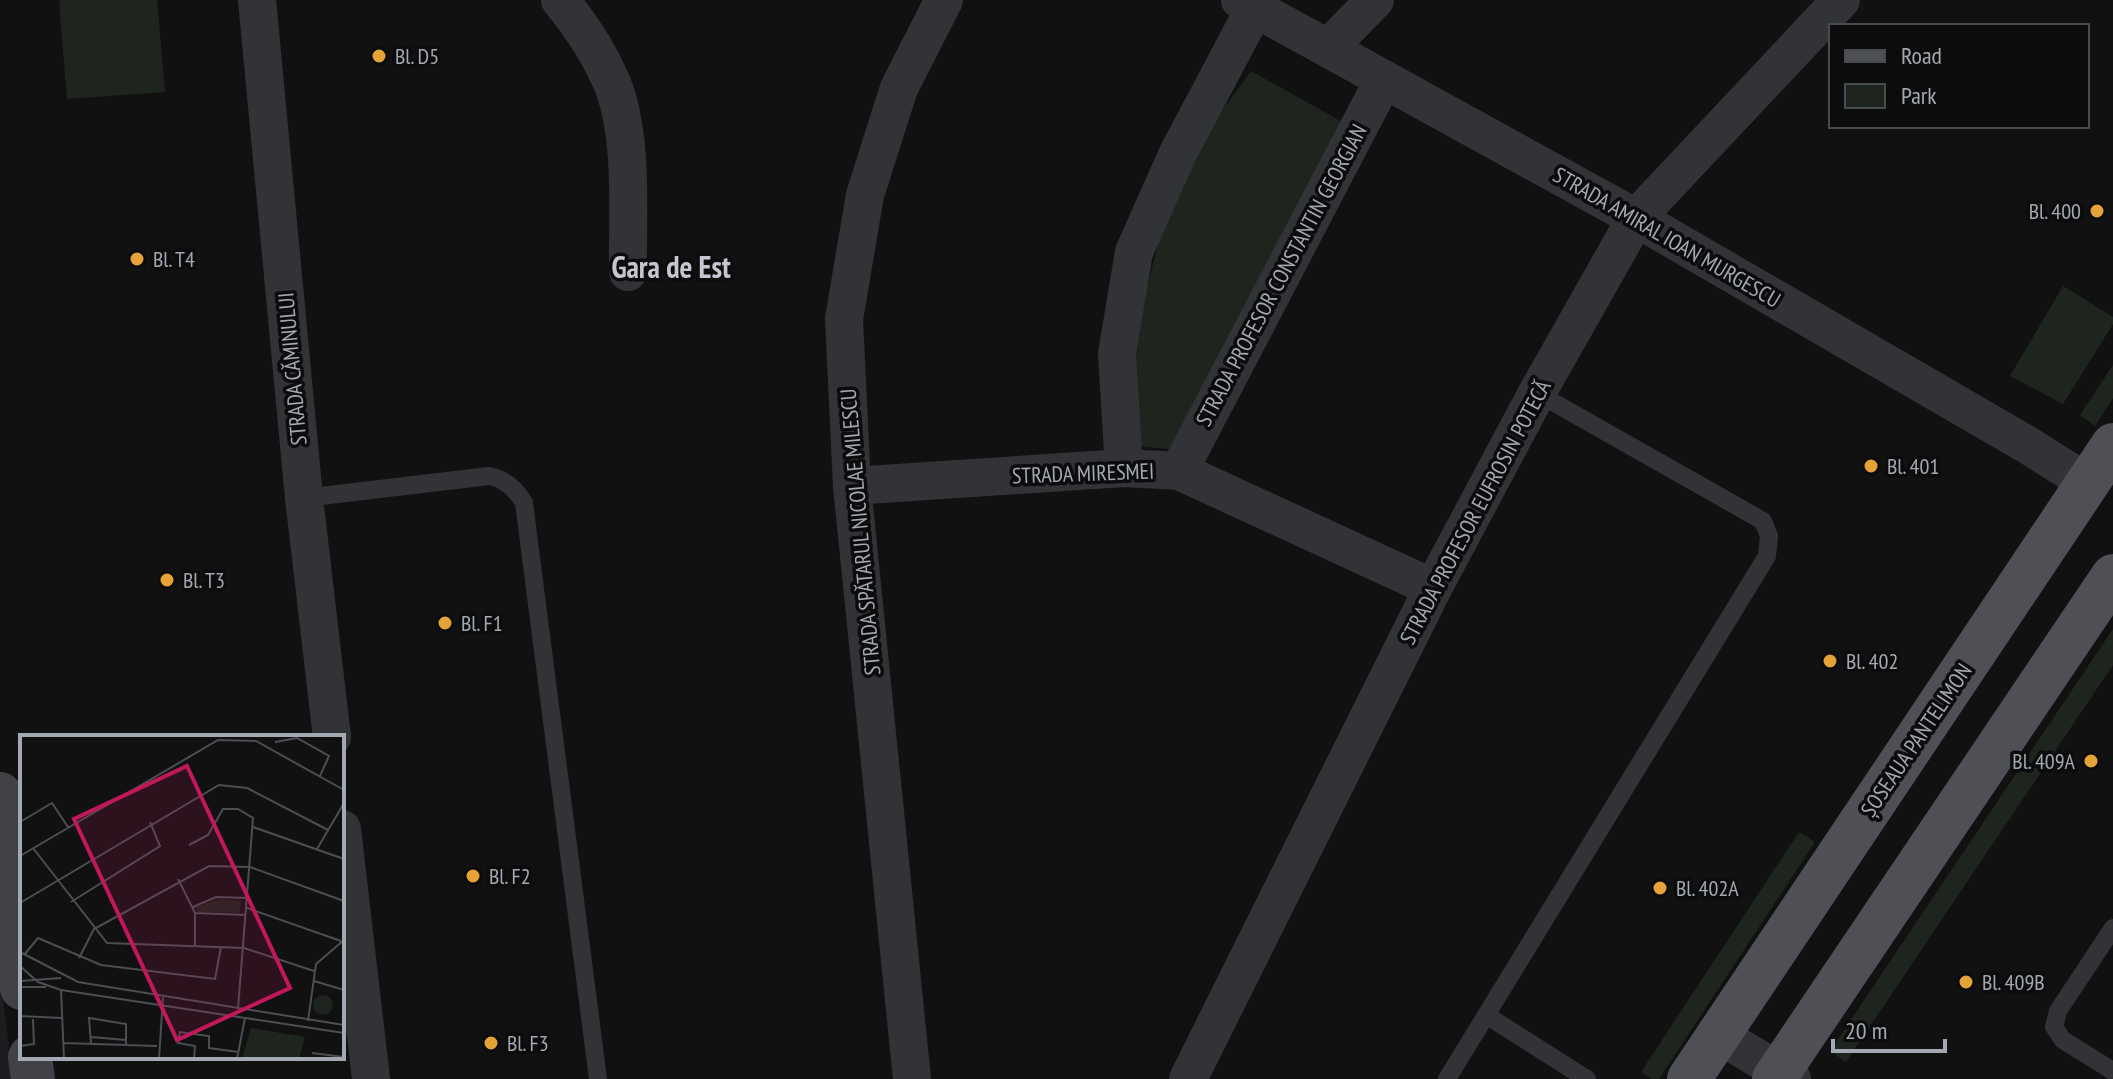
<svg xmlns="http://www.w3.org/2000/svg" width="2113" height="1079" viewBox="0 0 2113 1079" font-family="'PT Sans Narrow',sans-serif">
<style>
.built{fill:#1d1d1f}
.green{fill:#1e251e}
.lines{fill:none;stroke-linecap:round;stroke-linejoin:round}
.lane{stroke:#323337;stroke-width:18}
.street{stroke:#323337;stroke-width:38}
.secondary{stroke:#404247;stroke-width:44}
.primary{stroke:#4e5056;stroke-width:44}
.poi-dot{fill:#e5a236;stroke:#0c0c0d;stroke-width:3}
.labels{text-anchor:middle;stroke-width:7;stroke-linejoin:round;paint-order:stroke}
.poi-label{font-size:22px;fill:#a3a9b2;stroke:#0c0c0d;text-anchor:start}
.street-label{font-size:22px;fill:#a3a9b2;stroke:#0c0c0d}
.district-label{font-size:30px;font-weight:bold;fill:#c4c7cf;stroke:#0c0c0d}
.inset-road{fill:none;stroke:#4b4e52;stroke-width:2}
.view{fill:#c2185b;fill-opacity:0.15;stroke:#c2185b;stroke-width:4}
.inset-edge{fill:none;stroke:#a3a9b2;stroke-width:4}
</style>
<rect width="100%" height="100%" fill="#111112"/>
<path class="built" d="M 0,975 L 13,1079 L 0,1079 Z"/>
<g class="green">
<path d="M 59,0 L 157,0 L 165,92 L 67,99 Z"/>
<path d="M 1251,71 L 1346,124 L 1178,450 L 1137,446 L 1130,393 L 1146,292 L 1162,228 L 1198,144 Z"/>
<path d="M 2063,286 L 2113,317 L 2113,324 L 2063,404 L 2010,376 Z"/>
<path d="M 2113,365 L 2113,398 L 2095,426 L 2080,415 Z"/>
<path d="M 2113,629 L 2113,665 L 1846,1062 L 1830,1051 Z"/>
<path d="M 1799,832 L 1815,842 L 1659,1079 L 1652,1079 L 1641,1072 Z"/>
</g>
<g class="lines">
<g class="lane">
<path d="M 304,498 L 489,476 C 505,479 516,489 524,503 L 598,1079"/>
<path d="M 2113,928 L 2058,1011 L 2054,1027 L 2063,1040 L 2113,1071"/>
<path d="M 1486,1015 L 1587,1079"/>
<path d="M 1447,1079 L 1767,556 L 1769,536 L 1763,521 L 1537,393"/>
</g>
<g class="street">
<path d="M 257,0 L 304,498 L 332,737"/>
<path d="M 560,0 C 581,25 599,53 612,83 C 634,138 627,214 628,272"/>
<path d="M 1240,0 L 1636,218 L 2026,444 L 2088,483"/>
<path d="M 1328,48 L 1375,0"/>
<path d="M 1124,468 L 1117,354 L 1134,252 L 1178,153 L 1255,8"/>
<path d="M 1179,471 L 1384,79"/>
<path d="M 852,486 L 1124,468 L 1179,471 L 1433,588"/>
<path d="M 342,829 L 371,1079"/>
<path d="M 1719,1035 L 1792,1079"/>
<path d="M 912,1079 L 852,486 L 844,319 L 865,195 L 899,88 L 944,0"/>
<path d="M 1188,1079 L 1433,588 L 1537,393 L 1636,218 L 1841,0"/>
</g>
<g class="secondary">
<path d="M 0,794 L 22,988"/>
<path d="M 30,1057 L 33,1079"/>
</g>
<g class="primary">
<path d="M 1689,1079 L 2113,445"/>
<path d="M 1774,1079 L 2113,576"/>
</g>
</g>
<g class="poi-dot">
<circle cx="379" cy="56" r="8"/>
<circle cx="2097" cy="211" r="8"/>
<circle cx="137" cy="259" r="8"/>
<circle cx="1871" cy="466" r="8"/>
<circle cx="167" cy="580" r="8"/>
<circle cx="445" cy="623" r="8"/>
<circle cx="1830" cy="661" r="8"/>
<circle cx="2091" cy="761" r="8"/>
<circle cx="473" cy="876" r="8"/>
<circle cx="1660" cy="888" r="8"/>
<circle cx="1966" cy="982" r="8"/>
<circle cx="491" cy="1043" r="8"/>
</g>
<g class="labels">
<g class="poi-label">
<text x="395" y="64">Bl. D5</text>
<text x="2081" y="219" text-anchor="end">Bl. 400</text>
<text x="153" y="267">Bl. T4</text>
<text x="1887" y="474">Bl. 401</text>
<text x="183" y="588">Bl. T3</text>
<text x="461" y="631">Bl. F1</text>
<text x="1846" y="669">Bl. 402</text>
<text x="2075" y="769" text-anchor="end">Bl. 409A</text>
<text x="489" y="884">Bl. F2</text>
<text x="1676" y="896">Bl. 402A</text>
<text x="1982" y="990">Bl. 409B</text>
<text x="507" y="1051">Bl. F3</text>
</g>
<g class="street-label">
<text transform="translate(1667 237) rotate(30)" y="8">STRADA AMIRAL IOAN MURGESCU</text>
<text transform="translate(1281 275) rotate(-62)" y="8">STRADA PROFESOR CONSTANTIN GEORGIAN</text>
<text transform="translate(292 369) rotate(-95)" y="8">STRADA CĂMINULUI</text>
<text transform="translate(1083 473) rotate(-2)" y="8">STRADA MIRESMEI</text>
<text transform="translate(1475 512) rotate(-62)" y="8">STRADA PROFESOR EUFROSIN POTECĂ</text>
<text transform="translate(860 532) rotate(-95)" y="8">STRADA SPĂTARUL NICOLAE MILESCU</text>
<text transform="translate(1916 740) rotate(-56)" y="8">ȘOSEAUA PANTELIMON</text>
</g>
<g class="district-label">
<text x="671" y="278">Gara de Est</text>
</g>
</g>
<g transform="translate(20 735)">
<rect width="324" height="324" fill="#111112"/>
<path d="M 200,164 L 221,166 L 220,178 L 177,177 L 176,172 ZM293 270a10 10 0 1 1 20 0a10 10 0 1 1-20 0ZM 231,293 L 285,302 L 279,324 L 222,324 Z" fill="#1e251e"/>
<path class="inset-road" d="M 255,7 L 277,3 L 309,21 L 300,41M 0,87 L 32,68 L 48,92M 233,92 L 324,124M 169,110 L 188,100 L 203,74 L 218,74 L 233,83 L 218,274M 13,113 L 87,208 L 224,213 L 294,236M 297,114 L 324,68M 0,121 L 198,5 L 236,6 L 324,55M 158,144 L 175,178 L 175,210M 51,167 L 140,111 L 130,87M 0,168 L 199,50 L 227,53 L 308,95M 173,172 L 196,162 L 227,163M 227,173 L 321,206M 175,178 L 226,180M 0,217 L 58,247 L 324,290M 4,220 L 18,203 L 81,230 L 195,244 L 201,212M 59,223 L 74,194 L 189,131 L 230,132 L 324,166M 0,231 L 18,247 L 41,255 L 324,298M 0,246 L 41,243M 294,246 L 324,255M 0,252 L 26,252M 41,255 L 44,324M 0,281 L 42,283M 288,286 L 296,229 L 324,205M 71,302 L 106,305M 44,308 L 137,311M 71,309 L 69,283 L 106,289 L 106,310M 0,311 L 14,309 L 13,284M 292,318 L 324,322M 139,324 L 143,262M 174,324 L 175,311 L 158,308 L 160,297 L 189,301 L 189,313 L 219,317M 217,324 L 225,283"/>
<path class="view" d="M 167,31 L 270,253 L 157,305 L 54,84 Z"/>
<rect width="324" height="324" class="inset-edge"/>
</g>
<rect x="1829" y="24" width="260" height="104" fill="#0c0c0d" stroke="#484b4f" stroke-width="2"/>
<rect x="1845" y="50" width="40" height="12" fill="#4e5056" stroke="#484b4f" stroke-width="2"/>
<text x="1901" y="64" font-size="24" fill="#a3a9b2">Road</text>
<rect x="1845" y="84" width="40" height="24" fill="#1e251e" stroke="#484b4f" stroke-width="2"/>
<text x="1901" y="104" font-size="24" fill="#a3a9b2">Park</text>
<path d="M1833 1039v12h112v-12" fill="none" stroke="#a3a9b2" stroke-width="4"/>
<text x="1845" y="1039" font-size="24" fill="#a3a9b2" stroke="#0c0c0d" stroke-width="6" paint-order="stroke">20 m</text>
</svg>
